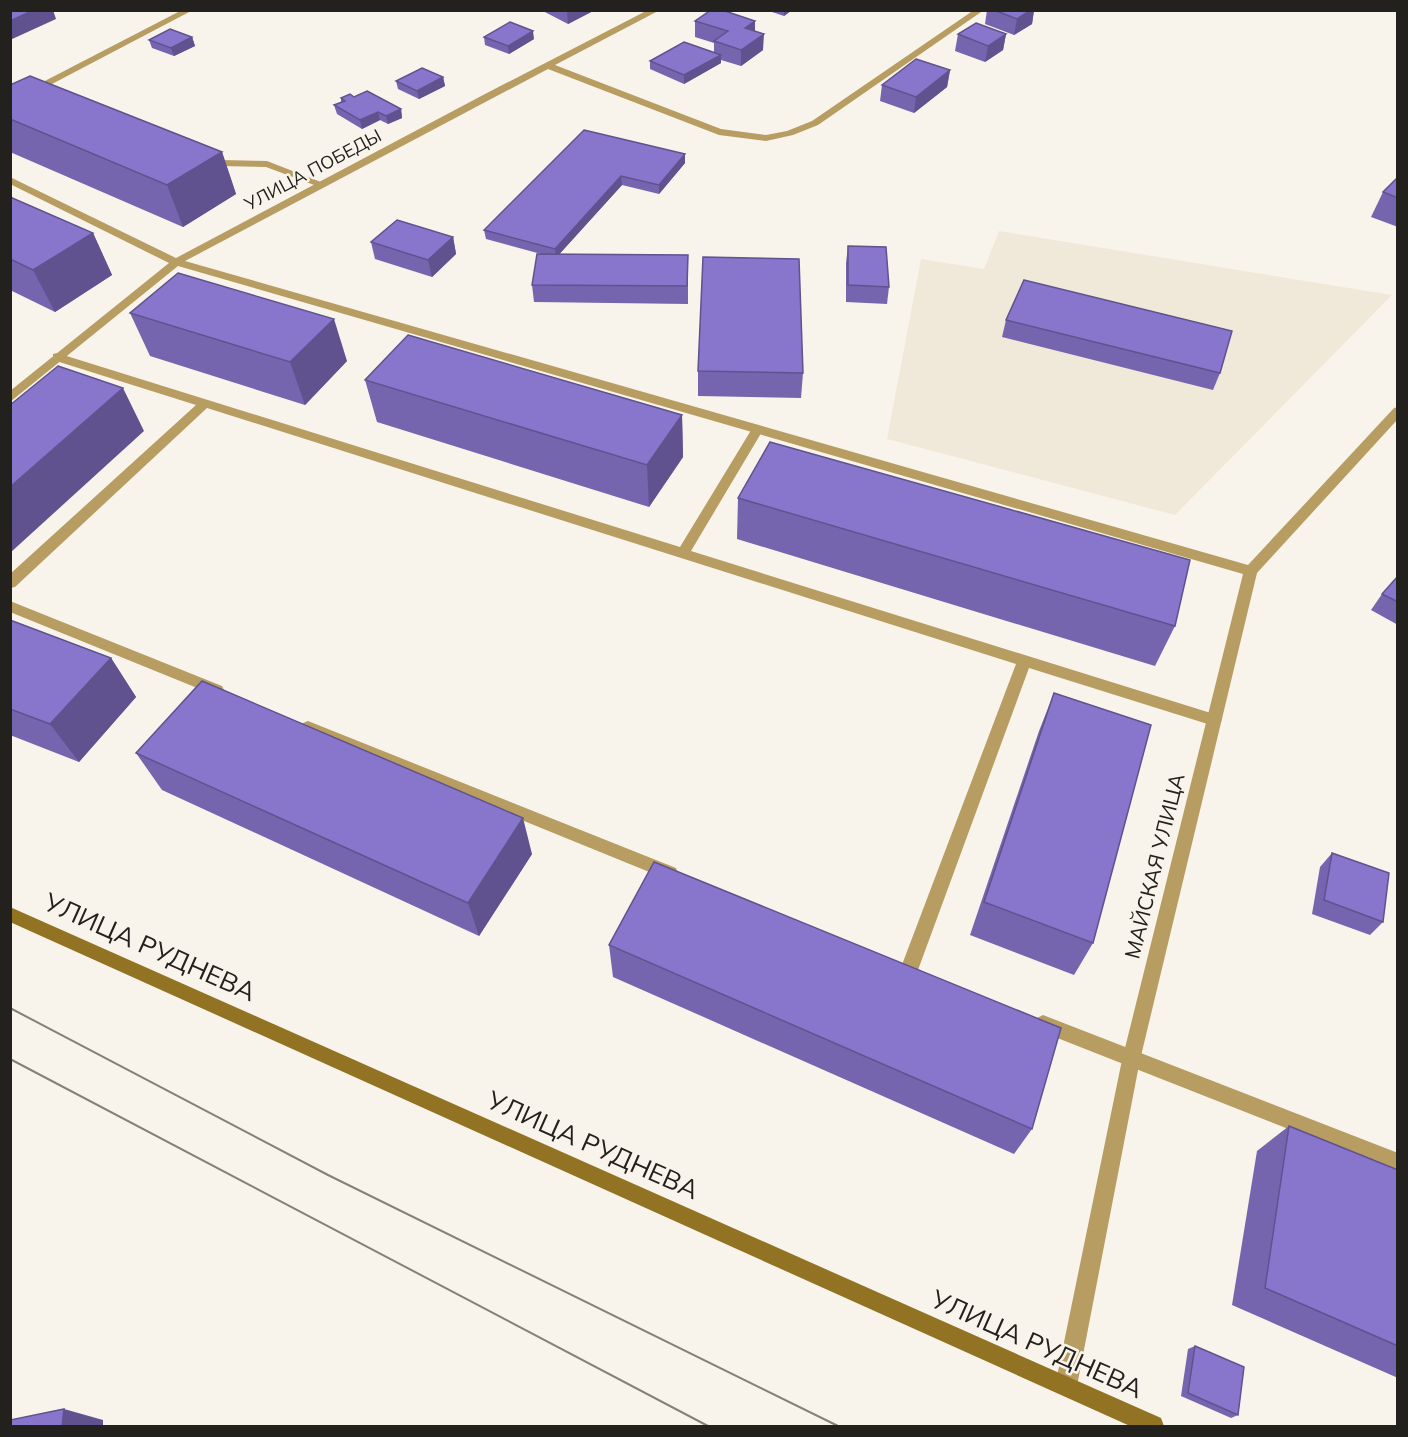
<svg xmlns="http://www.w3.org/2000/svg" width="1408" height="1437" viewBox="0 0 1408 1437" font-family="Mulish,sans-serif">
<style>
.built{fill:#f0e9d9}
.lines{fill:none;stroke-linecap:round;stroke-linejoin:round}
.lane{fill:#b79d61;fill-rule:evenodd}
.street{fill:#b79d61;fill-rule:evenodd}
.secondary{fill:#927323;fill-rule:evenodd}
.tram{stroke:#83817a;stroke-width:2}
.wall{fill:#7565af}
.shaded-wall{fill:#5f528f}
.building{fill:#8875cc;stroke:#5f528f;stroke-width:1.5}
.labels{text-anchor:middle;stroke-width:5;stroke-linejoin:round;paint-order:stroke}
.far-street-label{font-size:18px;fill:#22211d;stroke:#f9f4eb}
.street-label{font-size:21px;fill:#22211d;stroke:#f9f4eb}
.near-street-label{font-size:26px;fill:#22211d;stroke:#f9f4eb}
</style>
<rect width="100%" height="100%" fill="#f9f4eb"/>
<path class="built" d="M 999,231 L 1392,295 L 1175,515 L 887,439 L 921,259 L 984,269 Z"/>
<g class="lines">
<g class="lane">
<path d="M 205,155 L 220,160 L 267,161 L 326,184 L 317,186 L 266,167 L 219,166 L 202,160 L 200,158 Z"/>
<path d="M 57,353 L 680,547 L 753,427 L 761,427 L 763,430 L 691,551 L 1214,714 L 1219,716 L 1222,720 L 1219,724 L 1214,726 L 1029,668 L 918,970 L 915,976 L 909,978 L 903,976 L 900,970 L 1016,664 L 207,408 L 15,587 L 10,588 L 10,574 L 196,405 L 53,360 L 53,354 Z"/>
<path d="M 10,601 L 222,686 L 224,690 L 222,694 L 212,694 L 10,612 Z"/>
<path d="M 308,721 L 676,868 L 678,873 L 676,878 L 670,880 L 664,878 L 303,731 L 300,727 L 303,723 Z"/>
<path d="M 1043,1015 L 1398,1153 L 1398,1172 L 1037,1030 L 1034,1024 L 1037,1018 Z"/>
</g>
<g class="street">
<path d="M 182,10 L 193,10 L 10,106 L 10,99 Z"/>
<path d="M 648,10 L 660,10 L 555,65 L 721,129 L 766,135 L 787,131 L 812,121 L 974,10 L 984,10 L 818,125 L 793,135 L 766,141 L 719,135 L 548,69 L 185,261 L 1248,565 L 1394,408 L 1398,407 L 1398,419 L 1257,573 L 1140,1060 L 1077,1386 L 1073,1393 L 1066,1397 L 1059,1393 L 1055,1386 L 1122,1060 L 1243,574 L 178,266 L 10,402 L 10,391 L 169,263 L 10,184 L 10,177 L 176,258 L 485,94 Z"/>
</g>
<path class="secondary" d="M 10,907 L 1161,1418 L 1164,1426 L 1130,1426 L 10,922 Z"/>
<g class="tram">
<path d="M 10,1008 L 328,1175 L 838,1426"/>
<path d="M 10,1059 L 708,1426"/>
</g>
</g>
<g class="wall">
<path d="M 541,10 L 595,10 L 568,24 Z"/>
<path d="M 766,10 L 792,10 L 784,16 Z"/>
<path d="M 987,10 L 1034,10 L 1032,24 L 1014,35 L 985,24 Z"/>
<path d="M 695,21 L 755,31 L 763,50 L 741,66 L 721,60 L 721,63 L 684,84 L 650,69 L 650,61 L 714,52 L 714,43 L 695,37 Z"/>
<path d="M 958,34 L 1006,34 L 1003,50 L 985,62 L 955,51 Z"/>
<path d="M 192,37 L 195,46 L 174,56 L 152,48 L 149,40 Z"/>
<path d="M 484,37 L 534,39 L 509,54 L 485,45 Z"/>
<path d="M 950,70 L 947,87 L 914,113 L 880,101 L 882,85 Z"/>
<path d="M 443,77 L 445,86 L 419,99 L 398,89 L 396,81 Z"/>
<path d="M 10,85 L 222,152 L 236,194 L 183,227 L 10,152 Z"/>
<path d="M 354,97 L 401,109 L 402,118 L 388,124 L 380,120 L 362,129 L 337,114 L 334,105 L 341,102 L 341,98 Z"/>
<path d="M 584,130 L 685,163 L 659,194 L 622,185 L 559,254 L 688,255 L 688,304 L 534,302 L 532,285 L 541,254 L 486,239 L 484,230 Z"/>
<path d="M 1398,177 L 1398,227 L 1371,217 L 1383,192 Z"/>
<path d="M 10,197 L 93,233 L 112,275 L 55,312 L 10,290 Z"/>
<path d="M 453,237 L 456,254 L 432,277 L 375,259 L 371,242 Z"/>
<path d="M 848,246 L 889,287 L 887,304 L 846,302 L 846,263 Z"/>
<path d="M 130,313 L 347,361 L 305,405 L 150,356 Z"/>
<path d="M 1006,320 L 1220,373 L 1213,390 L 1002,337 Z"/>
<path d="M 698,371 L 803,373 L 801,398 L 698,396 Z"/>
<path d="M 365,380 L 682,415 L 683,457 L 649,507 L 377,422 Z"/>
<path d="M 738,498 L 1175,626 L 1155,666 L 737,539 Z"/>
<path d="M 1398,576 L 1398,625 L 1371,610 L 1382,594 Z"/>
<path d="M 10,620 L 111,658 L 136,697 L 79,762 L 10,735 Z"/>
<path d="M 1054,693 L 1093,943 L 1074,975 L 970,935 L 1039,731 Z"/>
<path d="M 136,753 L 532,854 L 479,936 L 162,790 Z"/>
<path d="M 1332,853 L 1383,922 L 1370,935 L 1312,914 L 1320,867 Z"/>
<path d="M 609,945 L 1032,1129 L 1014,1154 L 613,977 Z"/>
<path d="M 1289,1126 L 1398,1170 L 1398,1378 L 1232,1305 L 1257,1151 Z"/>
<path d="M 1195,1346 L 1238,1415 L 1231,1418 L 1181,1396 L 1188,1349 Z"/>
</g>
<g class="shaded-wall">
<path d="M 34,10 L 53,10 L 56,19 L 10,40 L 10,21 Z"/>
<path d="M 567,10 L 595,10 L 568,24 Z"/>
<path d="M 784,10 L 792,10 L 784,16 Z"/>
<path d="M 1031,10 L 1034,10 L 1032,24 L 1014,35 L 1017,19 Z"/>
<path d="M 755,21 L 755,37 L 745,28 Z"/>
<path d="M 533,31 L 534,39 L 509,54 L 508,46 Z"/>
<path d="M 764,34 L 763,50 L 741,66 L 741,50 Z"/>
<path d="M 1006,34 L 1003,50 L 985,62 L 988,46 Z"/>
<path d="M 192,37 L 195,46 L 174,56 L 171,48 Z"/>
<path d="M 721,55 L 721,63 L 684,84 L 684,75 Z"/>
<path d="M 950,70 L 947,87 L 914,113 L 916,97 Z"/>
<path d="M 443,77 L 445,86 L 419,99 L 417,91 Z"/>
<path d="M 401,109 L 402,118 L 388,124 L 386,116 Z"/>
<path d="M 378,112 L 380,120 L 362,129 L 360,120 Z"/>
<path d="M 222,152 L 236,194 L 183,227 L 167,185 Z"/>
<path d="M 685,154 L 685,163 L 659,194 L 659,185 Z"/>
<path d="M 621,176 L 622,185 L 556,258 L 555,249 Z"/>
<path d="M 93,233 L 112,275 L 55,312 L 33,270 Z"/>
<path d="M 453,237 L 456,254 L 432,277 L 428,260 Z"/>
<path d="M 334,319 L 347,361 L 305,405 L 290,362 Z"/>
<path d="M 123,388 L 144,431 L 10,553 L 10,487 Z"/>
<path d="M 682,415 L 683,457 L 649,507 L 647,465 Z"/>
<path d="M 111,658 L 136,697 L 79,762 L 50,724 Z"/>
<path d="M 523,818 L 532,854 L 479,936 L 468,903 Z"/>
<path d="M 64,1409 L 103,1420 L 103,1426 L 62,1426 Z"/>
</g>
<g class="building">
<path d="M 10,10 L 34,10 L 10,21 Z"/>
<path d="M 711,10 L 722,10 L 755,21 L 745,28 L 764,34 L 741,50 L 714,41 L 728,31 L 695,21 Z"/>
<path d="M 994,10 L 1031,10 L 1017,19 Z"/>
<path d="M 510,22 L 533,31 L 508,46 L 484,37 Z"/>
<path d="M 976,23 L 1006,34 L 988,46 L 958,34 Z"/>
<path d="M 170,29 L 192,37 L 171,48 L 149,40 Z"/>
<path d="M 684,42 L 721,55 L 684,75 L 650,61 Z"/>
<path d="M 916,59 L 950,70 L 916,97 L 882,85 Z"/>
<path d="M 422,68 L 443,77 L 417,91 L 396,81 Z"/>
<path d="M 30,76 L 222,152 L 167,185 L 10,119 L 10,85 Z"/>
<path d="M 367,91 L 401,109 L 386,116 L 378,112 L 360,120 L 334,105 L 345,101 L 341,98 L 350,94 L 354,97 Z"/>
<path d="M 584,130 L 685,154 L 659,185 L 621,176 L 555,249 L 484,230 Z"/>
<path d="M 1398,177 L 1398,198 L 1383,192 Z"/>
<path d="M 10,197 L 93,233 L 33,270 L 10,259 Z"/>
<path d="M 397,220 L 453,237 L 428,260 L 371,242 Z"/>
<path d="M 848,246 L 886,247 L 889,287 L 848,285 Z"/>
<path d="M 537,254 L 688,255 L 687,286 L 532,285 Z"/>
<path d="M 703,257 L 799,259 L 803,373 L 698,371 Z"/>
<path d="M 178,273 L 334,319 L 290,362 L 130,313 Z"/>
<path d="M 1024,280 L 1232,331 L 1220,373 L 1006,320 Z"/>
<path d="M 408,335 L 682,415 L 647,465 L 365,380 Z"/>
<path d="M 58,366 L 123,388 L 10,487 L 10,405 Z"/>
<path d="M 770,442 L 1190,560 L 1175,626 L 738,498 Z"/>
<path d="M 1398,576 L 1398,602 L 1382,594 Z"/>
<path d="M 10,620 L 111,658 L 50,724 L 10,709 Z"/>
<path d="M 202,681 L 523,818 L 468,903 L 136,753 Z"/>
<path d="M 1054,693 L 1151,725 L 1093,943 L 984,902 Z"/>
<path d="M 1332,853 L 1389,873 L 1383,922 L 1324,900 Z"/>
<path d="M 654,862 L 1061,1028 L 1032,1129 L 609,945 Z"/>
<path d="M 1289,1126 L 1398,1170 L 1398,1346 L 1265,1288 Z"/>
<path d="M 1195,1346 L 1244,1367 L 1238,1415 L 1188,1393 Z"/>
<path d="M 64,1409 L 62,1426 L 10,1426 L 10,1420 Z"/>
</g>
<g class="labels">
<g class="far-street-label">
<text transform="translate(313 170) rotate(-28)" y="6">УЛИЦА ПОБЕДЫ</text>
</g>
<g class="street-label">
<text transform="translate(1155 866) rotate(-76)" y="7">МАЙСКАЯ УЛИЦА</text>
</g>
<g class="near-street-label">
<text transform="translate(150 947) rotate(24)" y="9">УЛИЦА РУДНЕВА</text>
<text transform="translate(593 1145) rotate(24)" y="9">УЛИЦА РУДНЕВА</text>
<text transform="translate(1037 1344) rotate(24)" y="9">УЛИЦА РУДНЕВА</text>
</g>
</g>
<rect width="1408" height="1437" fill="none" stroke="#22211d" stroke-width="24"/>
</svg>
